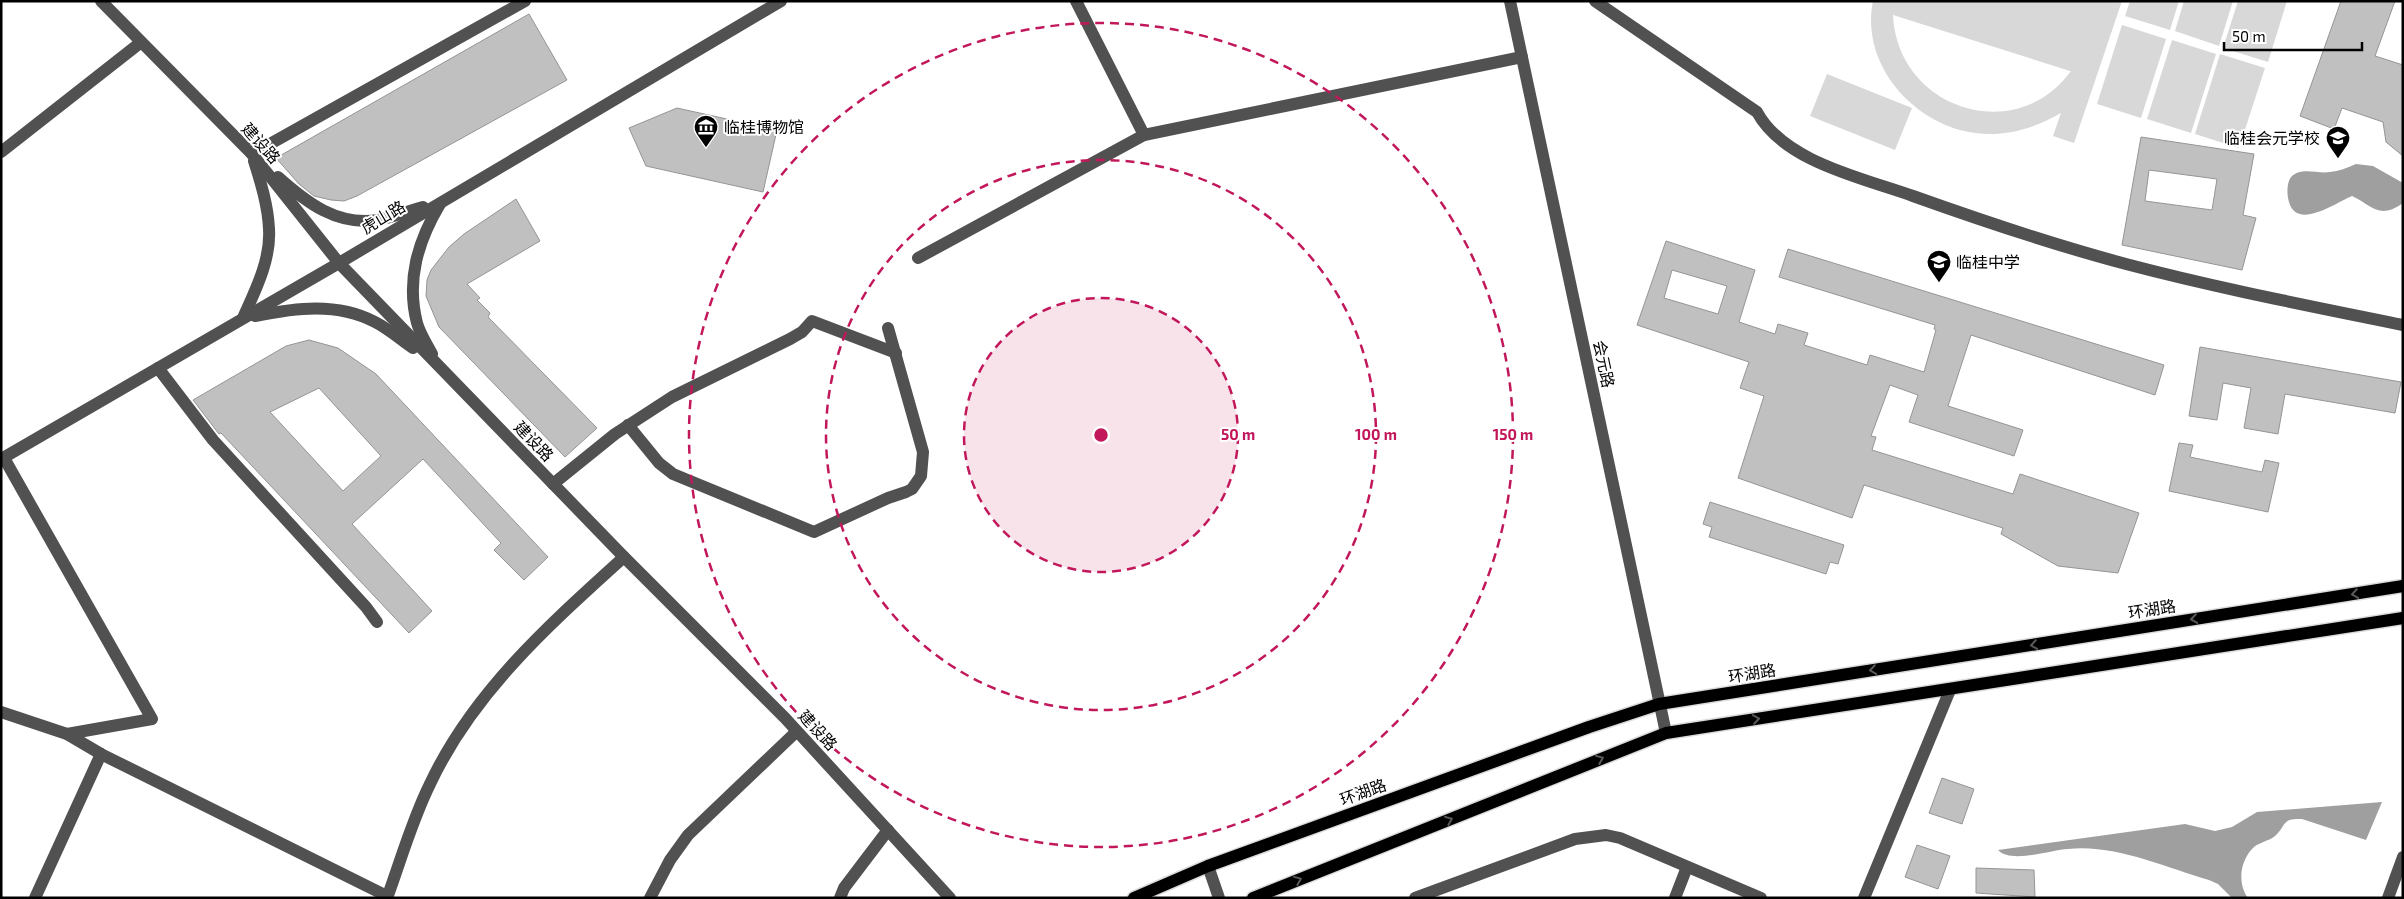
<svg xmlns="http://www.w3.org/2000/svg" width="2404" height="899" viewBox="0 0 2404 899" font-family="'Exo 2','Noto Sans SC',sans-serif">
<style>
.green{fill:#d8d8d8;fill-rule:evenodd}
.water{fill:#9f9f9f}
.building{fill:#c0c0c0;stroke:#959595;fill-rule:evenodd}
.lines{fill:none;stroke-linecap:round;stroke-linejoin:round}
.major-casing{stroke:#dbdbdb;stroke-width:15}
.minor{stroke:#515151;stroke-width:12}
.major{stroke:#000;stroke-width:12}
.oneway{stroke:#595959}
.ring{fill:none;stroke:#c2185b;stroke-width:2.5;stroke-dasharray:9 6}
.labels{text-anchor:middle;stroke-width:4;stroke-linejoin:round;paint-order:stroke}
.poi-label{font-size:16px;fill:#000;stroke:#fff;text-anchor:start}
.street-label{font-size:16px;fill:#000;stroke:#fff}
.centre{fill:#c2185b;stroke:#fff;stroke-width:2.5}
.ring-label{font-size:15px;text-anchor:middle;font-weight:bold;fill:#c2185b;stroke:#fff;stroke-width:4;stroke-linejoin:round;paint-order:stroke}
</style>
<rect width="100%" height="100%" fill="#fff"/>
<g class="green">
<path d="M 1873,1 L 2122,1 L 2074,143 L 2053,136 L 2061,113 C 2038,126 2015,134 1989,134 C 1922,134 1859,69 1873,1 ZM 1893,15 L 2070,71 L 2071,71 C 2015,148 1897,108 1893,15 Z"/>
<path d="M 2130,1 L 2179,1 L 2170,30 L 2125,16 Z"/>
<path d="M 2184,1 L 2233,1 L 2219,46 L 2175,31 Z"/>
<path d="M 2238,1 L 2287,1 L 2268,62 L 2223,48 Z"/>
<path d="M 2122,25 L 2166,39 L 2141,118 L 2097,104 Z"/>
<path d="M 2172,40 L 2216,54 L 2191,133 L 2147,119 Z"/>
<path d="M 2220,54 L 2265,68 L 2239,148 L 2195,134 Z"/>
<path d="M 1827,74 L 1912,108 L 1895,150 L 1810,116 Z"/>
</g>
<g class="water">
<path d="M 2356,164 L 2373,166 L 2403,183 L 2403,203 C 2379,220 2373,206 2352,196 C 2335,203 2294,233 2288,198 C 2287,191 2287,181 2292,176 C 2302,167 2318,174 2330,172 C 2339,171 2347,168 2356,164 Z"/>
<path d="M 2382,802 L 2366,840 L 2302,819 C 2281,818 2287,825 2275,836 C 2269,841 2260,842 2254,847 C 2240,860 2237,883 2248,898 L 2232,898 L 2218,884 L 2209,880 C 2164,867 2115,844 2068,849 C 2050,850 2011,864 1998,850 L 2185,824 L 2215,831 L 2232,827 L 2257,812 Z"/>
</g>
<g class="building">
<path d="M 2341,1 L 2395,1 L 2375,56 L 2403,65 L 2403,156 L 2386,142 L 2383,122 L 2342,108 L 2334,129 L 2300,116 Z"/>
<path d="M 529,14 L 567,80 L 357,196 L 344,201 L 331,200 L 314,196 L 299,184 L 276,158 Z"/>
<path d="M 677,108 L 777,130 L 763,192 L 646,166 L 629,128 Z"/>
<path d="M 2141,137 L 2254,154 L 2243,215 L 2256,218 L 2242,270 L 2122,245 ZM 2149,170 L 2217,179 L 2212,210 L 2145,201 Z"/>
<path d="M 516,199 L 540,241 L 467,284 L 480,298 L 477,300 L 490,313 L 488,317 L 597,428 L 565,457 L 439,327 L 426,296 L 427,280 L 431,270 L 449,247 L 464,234 Z"/>
<path d="M 1666,241 L 1755,270 L 1739,322 L 1775,334 L 1778,324 L 1808,333 L 1804,345 L 1867,365 L 1870,355 L 1924,372 L 1936,330 L 1934,329 L 1935,325 L 1779,277 L 1788,249 L 2164,365 L 2155,395 L 1971,335 L 1948,406 L 2023,430 L 2014,456 L 1909,422 L 1918,395 L 1890,385 L 1871,436 L 1876,437 L 1872,450 L 2013,494 L 2020,474 L 2139,513 L 2118,573 L 2058,566 L 2001,534 L 2003,528 L 1864,485 L 1852,518 L 1738,478 L 1764,396 L 1740,388 L 1749,362 L 1637,325 ZM 1672,270 L 1727,286 L 1718,314 L 1664,298 Z"/>
<path d="M 309,340 L 338,348 L 376,374 L 548,557 L 524,580 L 494,550 L 501,543 L 423,459 L 352,524 L 432,611 L 409,633 L 221,433 L 219,434 L 193,400 L 286,346 ZM 319,388 L 381,456 L 343,491 L 270,412 Z"/>
<path d="M 2200,347 L 2401,382 L 2395,413 L 2285,394 L 2278,434 L 2244,428 L 2251,388 L 2223,383 L 2217,420 L 2189,416 Z"/>
<path d="M 2179,443 L 2193,445 L 2190,457 L 2262,472 L 2265,460 L 2279,463 L 2268,512 L 2169,491 Z"/>
<path d="M 1710,502 L 1844,545 L 1838,564 L 1830,562 L 1826,574 L 1709,537 L 1712,527 L 1703,524 Z"/>
<path d="M 1942,778 L 1974,789 L 1962,824 L 1929,813 Z"/>
<path d="M 1917,845 L 1950,856 L 1938,889 L 1905,877 Z"/>
<path d="M 1976,868 L 2034,870 L 2035,897 L 1976,893 Z"/>
</g>
<g class="lines">
<defs>
<g id="major">
<path d="M 1134,898 L 1208,866 L 1589,727 L 1659,704 L 2403,586"/>
<path d="M 1253,898 L 1666,733 L 2403,618"/>
</g>
</defs>
<use href="#major" class="major-casing"/>
<g class="minor">
<path d="M 101,1 L 252,154 L 339,263 L 624,557 L 785,718 L 950,898"/>
<path d="M 1076,1 L 1144,135"/>
<path d="M 1510,1 L 1666,733"/>
<path d="M 1595,1 L 1757,112 C 1784,162 1863,178 1913,196 C 1983,221 2054,245 2126,264 C 2217,288 2310,306 2403,325"/>
<path d="M 1,152 L 140,43"/>
<path d="M 252,154 L 525,1"/>
<path d="M 278,177 C 307,203 337,226 378,220 C 393,217 409,211 423,207"/>
<path d="M 918,258 L 1144,135 L 1522,57"/>
<path d="M 255,316 C 295,308 337,302 375,322 C 389,329 401,340 413,348"/>
<path d="M 243,318 C 255,291 271,260 269,229 C 268,206 261,183 254,161"/>
<path d="M 432,354 C 427,344 420,334 417,323 C 406,280 418,241 440,204"/>
<path d="M 158,368 L 213,440 L 366,607 L 377,622"/>
<path d="M 628,425 L 659,463 L 673,474 L 814,532 L 888,498 L 906,492 L 912,489 L 921,476 L 923,452 L 888,328"/>
<path d="M 4,458 L 152,719 L 67,734"/>
<path d="M 1,459 L 339,263 L 781,1"/>
<path d="M 553,484 L 615,434 L 672,397 L 790,339 L 802,332 L 812,321 L 896,353"/>
<path d="M 1,712 L 67,734 L 101,754 L 387,896"/>
<path d="M 1208,866 L 1219,898"/>
<path d="M 35,898 L 101,754"/>
<path d="M 387,898 C 401,860 412,820 430,784 C 473,692 550,624 624,557"/>
<path d="M 650,898 L 670,860 L 688,835 L 796,732"/>
<path d="M 840,898 L 844,888 L 888,830"/>
<path d="M 1415,898 L 1575,839 L 1606,835 L 1620,838 L 1761,898"/>
<path d="M 1675,898 L 1687,867"/>
<path d="M 1864,898 L 1950,690"/>
<path d="M 2388,898 L 2403,857"/>
</g>
<use href="#major" class="major"/>
</g>
<defs><path id="oneway-chevron" d="M-2-3.5L2.5 0L-2 3.5" fill="none" stroke-width="1.6" stroke-linecap="round" stroke-linejoin="round" transform="scale(1.25)"/></defs>
<g class="oneway">
<use href="#oneway-chevron" transform="translate(2355 594) rotate(171)"/>
<use href="#oneway-chevron" transform="translate(2194 619) rotate(171)"/>
<use href="#oneway-chevron" transform="translate(2034 645) rotate(171)"/>
<use href="#oneway-chevron" transform="translate(1873 670) rotate(171)"/>
<use href="#oneway-chevron" transform="translate(1756 719) rotate(-9)"/>
<use href="#oneway-chevron" transform="translate(1600 759) rotate(-22)"/>
<use href="#oneway-chevron" transform="translate(1449 820) rotate(-22)"/>
<use href="#oneway-chevron" transform="translate(1298 880) rotate(-22)"/>
</g>
<circle cx="1101" cy="435" r="137" fill="#c2185b" fill-opacity=".12"/>
<g class="ring">
<circle cx="1101" cy="435" r="137"/>
<circle cx="1101" cy="435" r="275"/>
<circle cx="1101" cy="435" r="412"/>
</g>
<defs>
<symbol id="museum-pin" viewBox="-11 -11 22 30"><path d="M0 17L-7.5 6A9.5 9.5 0 1 1 7.5 6Z" fill="#000" stroke="#fff"/><path d="M0-6L6-3V-2H-6V-3ZM-5-1h2V3h-2ZM-1-1h2V3h-2ZM3-1h2V3H3ZM-6 4H6V6H-6Z" fill="#fff"/></symbol>
<symbol id="school-pin" viewBox="-11 -11 22 30"><path d="M0 17L-7.5 6A9.5 9.5 0 1 1 7.5 6Z" fill="#000" stroke="#fff"/><path d="M0-5L7-2L0 1L-7-2ZM-4 1L0 2.5L4 1V4Q0 6-4 4Z" fill="#fff"/></symbol>
</defs>
<g fill-rule="evenodd">
<use href="#museum-pin" x="692" y="113" width="28" height="38"/>
<use href="#school-pin" x="2324" y="124" width="28" height="38"/>
<use href="#school-pin" x="1925" y="248" width="28" height="38"/>
</g>
<g class="labels">
<g class="poi-label">
<text x="724" y="133">临桂博物馆</text>
<text x="2320" y="144" text-anchor="end">临桂会元学校</text>
<text x="1956" y="268">临桂中学</text>
</g>
<g class="street-label">
<text transform="translate(261 143) rotate(48)" y="6">建设路</text>
<text transform="translate(383 217) rotate(-31)" y="6">虎山路</text>
<text transform="translate(1604 364) rotate(78)" y="6">会元路</text>
<text transform="translate(534 441) rotate(46)" y="6">建设路</text>
<text transform="translate(2152 609) rotate(-9)" y="6">环湖路</text>
<text transform="translate(1752 673) rotate(-9)" y="6">环湖路</text>
<text transform="translate(818 730) rotate(47)" y="6">建设路</text>
<text transform="translate(1363 792) rotate(-20)" y="6">环湖路</text>
</g>
</g>
<circle cx="1101" cy="435" r="8" class="centre"/>
<g class="ring-label">
<text x="1238" y="440">50 m</text>
<text x="1376" y="440">100 m</text>
<text x="1513" y="440">150 m</text>
</g>
<rect width="2404" height="899" fill="none" stroke="#000000" stroke-width="5"/>
<path d="M2224 42v8h138v-8" fill="none" stroke="#000000" stroke-width="2.5"/>
<text x="2232" y="42" font-size="15" fill="#000000" stroke="#ffffff" stroke-width="4" paint-order="stroke">50 m</text>
</svg>
